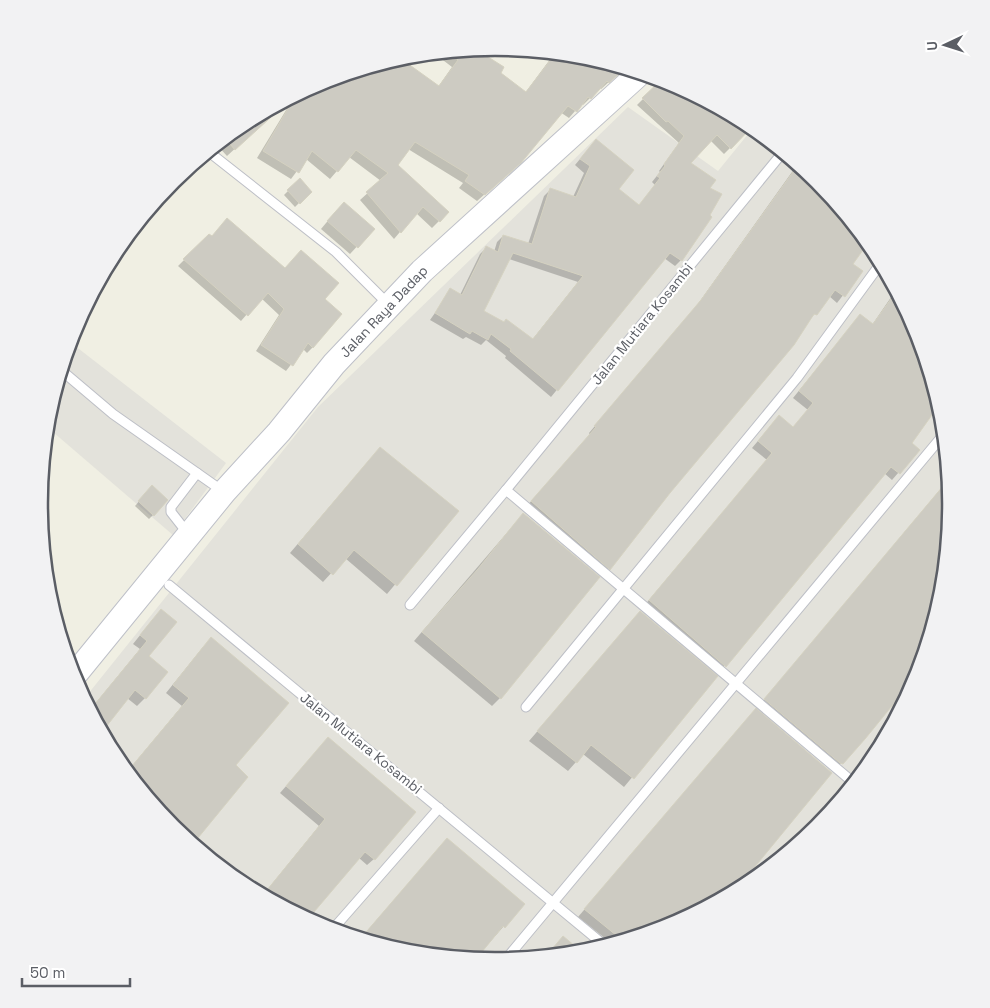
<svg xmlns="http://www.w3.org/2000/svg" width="990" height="1008" viewBox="0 0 990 1008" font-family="'Space Grotesk',sans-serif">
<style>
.industrial{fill:#e3e2db}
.shadow{fill:#0003;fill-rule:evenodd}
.building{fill:#cdcbc2;stroke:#d5d2c1;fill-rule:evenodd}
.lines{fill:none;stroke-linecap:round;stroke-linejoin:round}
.service-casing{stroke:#bdbfc6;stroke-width:11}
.secondary-casing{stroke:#bec0c8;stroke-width:26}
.service{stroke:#fff;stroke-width:9}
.secondary{stroke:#fff;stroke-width:24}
.labels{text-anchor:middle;stroke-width:4.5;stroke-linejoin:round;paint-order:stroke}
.street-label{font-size:14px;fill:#5b5e65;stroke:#fff}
.rim{fill:none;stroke:#5b5e65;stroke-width:2.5}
</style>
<rect width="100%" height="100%" fill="#f0efe3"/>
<g class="industrial">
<path d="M 628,107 L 718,171 L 753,128 L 818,182 L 875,251 L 917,330 L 943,415 L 951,504 L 942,593 L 916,679 L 874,758 L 817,827 L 748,884 L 669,926 L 584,952 L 495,960 L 406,951 L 320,925 L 241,883 L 172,826 L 115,757 L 84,699 L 318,407 Z"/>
<path d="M 70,342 L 226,463 L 173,535 L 46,426 L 48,415 Z"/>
</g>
<g class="shadow">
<path d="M 475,50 L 502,68 L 499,73 L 525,93 L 554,54 L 584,57 L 607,63 L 611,80 L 601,89 L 600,88 L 583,105 L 581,104 L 569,118 L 560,112 L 512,170 L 477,201 L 459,188 L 463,183 L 408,149 L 396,165 L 448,212 L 432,228 L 416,213 L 394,239 L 360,200 L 381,181 L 349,157 L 330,179 L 306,159 L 291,179 L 257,158 L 294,97 L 321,82 L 438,87 L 452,67 L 435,54 L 466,51 L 470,54 Z"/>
<path d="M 658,79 L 670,83 L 739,120 L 749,129 L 724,154 L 710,140 L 689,163 L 708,188 L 681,260 L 675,266 L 664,258 L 551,397 L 505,358 L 506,356 L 486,340 L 481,345 L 466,337 L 463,339 L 430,320 L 451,290 L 460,295 L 480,254 L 486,248 L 494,252 L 497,242 L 503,236 L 528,244 L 544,196 L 550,190 L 573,197 L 584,173 L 575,165 L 590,147 L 617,189 L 639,206 L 655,185 L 652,182 L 660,172 L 659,171 L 679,143 L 637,105 L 656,86 L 654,84 ZM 509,259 L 578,282 L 532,340 L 482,311 Z"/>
<path d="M 289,99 L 227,156 L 217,145 L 242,124 Z"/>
<path d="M 797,165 L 818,182 L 867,242 L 851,264 L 861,272 L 837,303 L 829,296 L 603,575 L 525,508 L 590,435 L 589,433 L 695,308 Z"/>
<path d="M 299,180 L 310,192 L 295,207 L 284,195 Z"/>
<path d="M 337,210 L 373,229 L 350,254 L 321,229 Z"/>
<path d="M 209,235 L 285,269 L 323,299 L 313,347 L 307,353 L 303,349 L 286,371 L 256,351 L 279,315 L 261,298 L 241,321 L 178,266 Z"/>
<path d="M 896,290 L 917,330 L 939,403 L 910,443 L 918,450 L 892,480 L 884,473 L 718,673 L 643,607 L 767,460 L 752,448 L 773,423 L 793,428 L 808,410 L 793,398 L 854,323 L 872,325 Z"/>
<path d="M 372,457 L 457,511 L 387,594 L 345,558 L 323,582 L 290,553 Z"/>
<path d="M 949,479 L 951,504 L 942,593 L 920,668 L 836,769 L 759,706 Z"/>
<path d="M 148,491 L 153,515 L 149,519 L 135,506 Z"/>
<path d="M 523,514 L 500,698 L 492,706 L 414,641 Z"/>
<path d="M 42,535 L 46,539 L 43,543 Z"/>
<path d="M 153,619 L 147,657 L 145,698 L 137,706 L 127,698 L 90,710 L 140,649 L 133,644 Z"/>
<path d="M 632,622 L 716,677 L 624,787 L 583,754 L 568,771 L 529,741 Z"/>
<path d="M 203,647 L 234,766 L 192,843 L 172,826 L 127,772 L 182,706 L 166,693 Z"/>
<path d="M 749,717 L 669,926 L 611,943 L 578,917 Z"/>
<path d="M 322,745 L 374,859 L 367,865 L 359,858 L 307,918 L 263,895 L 319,826 L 280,793 Z"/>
<path d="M 440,847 L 523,904 L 476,958 L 406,951 L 361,938 Z"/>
</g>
<g class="building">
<path d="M 477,50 L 504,67 L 501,73 L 526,92 L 555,54 L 584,57 L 607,63 L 620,73 L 609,83 L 607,81 L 591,99 L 588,97 L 577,112 L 568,106 L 521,163 L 485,195 L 465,181 L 469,175 L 415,142 L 398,165 L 449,212 L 440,222 L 423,207 L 401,233 L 366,192 L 388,173 L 356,150 L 338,172 L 312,151 L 299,173 L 263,151 L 296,95 L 321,82 L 400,58 L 439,86 L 458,60 L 449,52 Z"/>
<path d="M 660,81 L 670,83 L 743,122 L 750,129 L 731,149 L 717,135 L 691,163 L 716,180 L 710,188 L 722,194 L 710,215 L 712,217 L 682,261 L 670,253 L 558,391 L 510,351 L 511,349 L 491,334 L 488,340 L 472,331 L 470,334 L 435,313 L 450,288 L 462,295 L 486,246 L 498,252 L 503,235 L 532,244 L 550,188 L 576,197 L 590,166 L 580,159 L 596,139 L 634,170 L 619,189 L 639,205 L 660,178 L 657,176 L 665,166 L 664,164 L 684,136 L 668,121 L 666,122 L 642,98 ZM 513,253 L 583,276 L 533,339 L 506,319 L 504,322 L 484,311 Z"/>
<path d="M 278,105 L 280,109 L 235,150 L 225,138 L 242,124 Z"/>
<path d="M 798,165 L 818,182 L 868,243 L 853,264 L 863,271 L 845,297 L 835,290 L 817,315 L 814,314 L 794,345 L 670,493 L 610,570 L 531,501 L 596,427 L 594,426 L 701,300 Z"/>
<path d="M 300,178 L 312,192 L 300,204 L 287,190 Z"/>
<path d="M 344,202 L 375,229 L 358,248 L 327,221 Z"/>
<path d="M 227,218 L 285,268 L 301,250 L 339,283 L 325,299 L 342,314 L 313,348 L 308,343 L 293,366 L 261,345 L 284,309 L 268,293 L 248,316 L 183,259 L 209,234 L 212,236 Z"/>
<path d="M 896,292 L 917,330 L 939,405 L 912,443 L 920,450 L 900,474 L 891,467 L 726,667 L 649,600 L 772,453 L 758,441 L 779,415 L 793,427 L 813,403 L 799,391 L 860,314 L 873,324 Z"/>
<path d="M 380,447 L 459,511 L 397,586 L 354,550 L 333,575 L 298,544 Z"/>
<path d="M 949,479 L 951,504 L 942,593 L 918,674 L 865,739 L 843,764 L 840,763 L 764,699 Z"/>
<path d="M 152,485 L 168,500 L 154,516 L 138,501 Z"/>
<path d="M 523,513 L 600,577 L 501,699 L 422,632 L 478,569 Z"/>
<path d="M 161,609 L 177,622 L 149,656 L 168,672 L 146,699 L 135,690 L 102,732 L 90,710 L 147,641 L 140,635 Z"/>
<path d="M 640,611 L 718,676 L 634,779 L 591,745 L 577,763 L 537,731 Z"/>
<path d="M 211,637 L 289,703 L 236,765 L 248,777 L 193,844 L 172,826 L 127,772 L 189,698 L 173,685 Z"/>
<path d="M 756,708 L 832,773 L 735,891 L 669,926 L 622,940 L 584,909 Z"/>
<path d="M 328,737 L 416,812 L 375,860 L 365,852 L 308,919 L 263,895 L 325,819 L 286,786 Z"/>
<path d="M 447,838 L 525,904 L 505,928 L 503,926 L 477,958 L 406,951 L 361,938 Z"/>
<path d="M 563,936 L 582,952 L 547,955 Z"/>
</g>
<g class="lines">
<defs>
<g id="service">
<path d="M 209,152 L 336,252 L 388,304"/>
<path d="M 61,370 L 113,414 L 224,492"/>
<path d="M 506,490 L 779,157"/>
<path d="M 189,535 L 171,512 L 171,507 L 197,473"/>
<path d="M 169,585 L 604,945"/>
<path d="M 410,605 L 506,490 L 854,783"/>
<path d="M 526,707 L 797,378 L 881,263"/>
<path d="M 333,929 L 439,808"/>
<path d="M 506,959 L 944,434"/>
</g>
<g id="secondary">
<path id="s1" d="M 73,677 L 224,492 L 279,432 L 334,364 L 422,271 L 640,73"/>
</g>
</defs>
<use href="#service" class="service-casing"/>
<use href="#secondary" class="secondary-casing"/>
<use href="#service" class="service"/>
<use href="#secondary" class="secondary"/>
</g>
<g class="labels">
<g class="street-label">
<text dy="5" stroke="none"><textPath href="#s1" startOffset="480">Jalan Raya Dadap</textPath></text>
<text transform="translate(642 324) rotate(-51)" y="5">Jalan Mutiara Kosambi</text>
<text transform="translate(361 743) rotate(39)" y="5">Jalan Mutiara Kosambi</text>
</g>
</g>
<path d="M0 0H990V1008H0ZM495 56H495A447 447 0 0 1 942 503V505A447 447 0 0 1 495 952H495A447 447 0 0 1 48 505V503A447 447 0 0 1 495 56Z" fill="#f2f2f3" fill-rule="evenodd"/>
<path class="rim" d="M495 56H495A447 447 0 0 1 942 503V505A447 447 0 0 1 495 952H495A447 447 0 0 1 48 505V503A447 447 0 0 1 495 56Z"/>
<g transform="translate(945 45) rotate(266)" stroke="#ffffff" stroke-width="4" paint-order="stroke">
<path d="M0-4L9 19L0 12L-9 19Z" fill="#5b5e65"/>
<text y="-8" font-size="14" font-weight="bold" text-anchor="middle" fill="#5b5e65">U</text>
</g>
<path d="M22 978v8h108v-8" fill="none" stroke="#5b5e65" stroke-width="2.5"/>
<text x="30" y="978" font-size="15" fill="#5b5e65" stroke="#ffffff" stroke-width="4" paint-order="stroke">50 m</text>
</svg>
